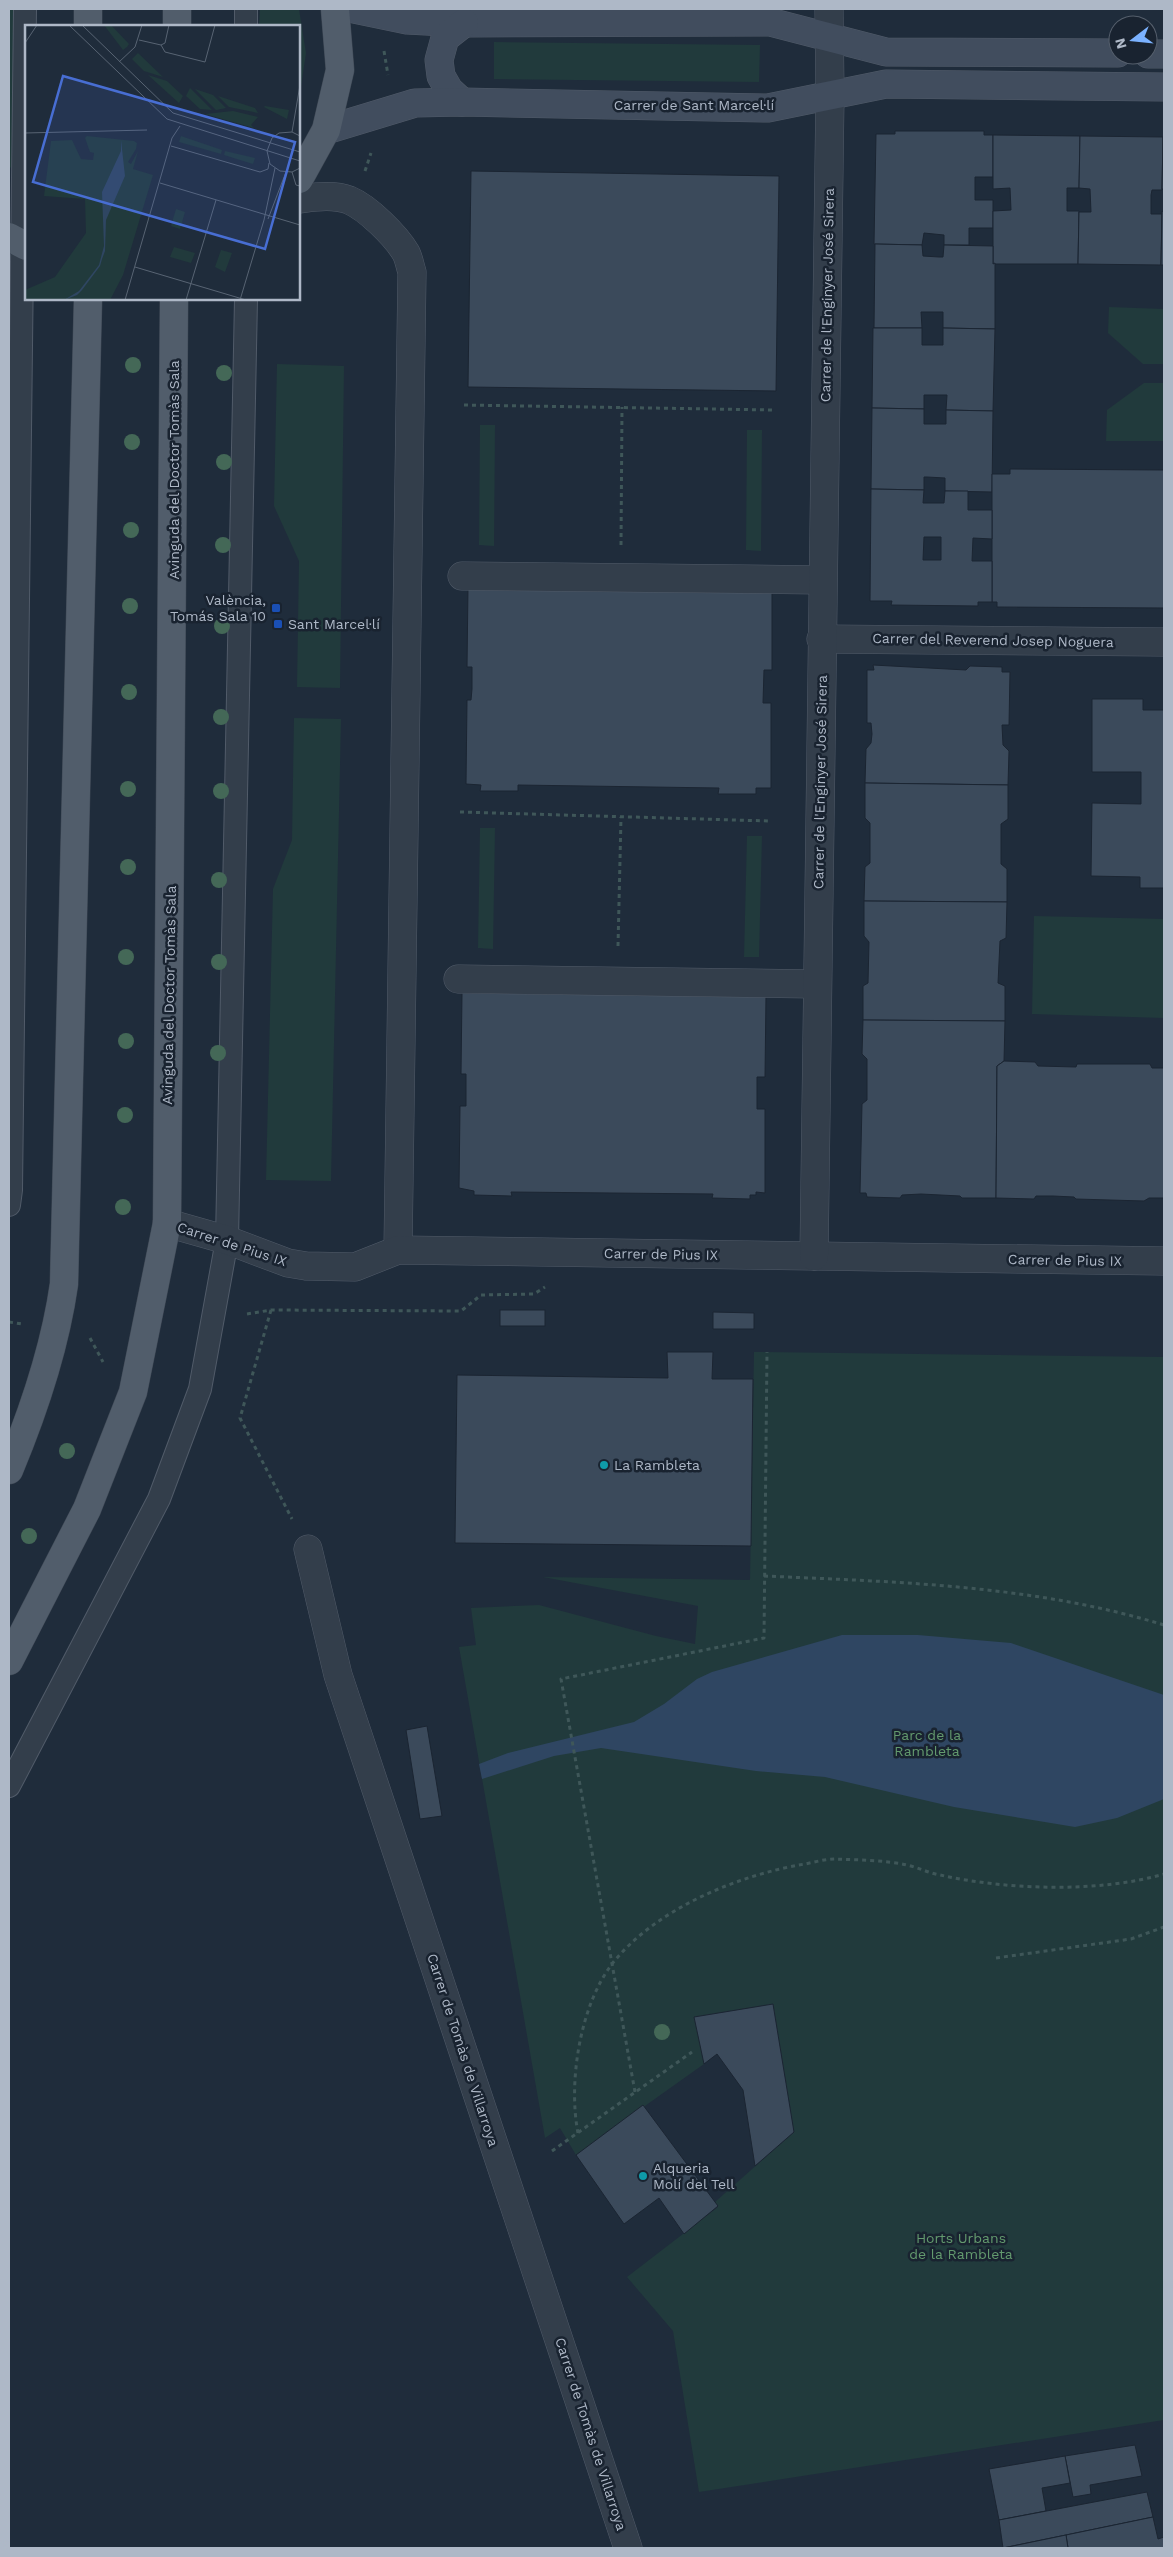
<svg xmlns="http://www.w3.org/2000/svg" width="1173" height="2557" viewBox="0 0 1173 2557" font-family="'Work Sans',sans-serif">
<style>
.green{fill:#213a3c}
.water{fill:#2f4662}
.building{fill:#3b4a5b;stroke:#1b2532;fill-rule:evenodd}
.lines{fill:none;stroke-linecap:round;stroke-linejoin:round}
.lane-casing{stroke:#515b69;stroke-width:24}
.street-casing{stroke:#515b69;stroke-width:29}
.secondary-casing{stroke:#515b69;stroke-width:29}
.primary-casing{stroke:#3d4754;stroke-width:29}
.path{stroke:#3f5759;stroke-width:3;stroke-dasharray:4 4;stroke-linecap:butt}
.lane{stroke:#333e4b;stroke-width:22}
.street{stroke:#333e4b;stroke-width:28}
.secondary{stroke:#414d5e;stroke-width:28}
.primary{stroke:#515d6b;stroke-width:28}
.tree{fill:#446857}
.transit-dot{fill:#1a4fb4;stroke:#192330;stroke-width:2}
.culture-dot{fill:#0f9aa8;stroke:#192330;stroke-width:2}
.labels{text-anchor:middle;stroke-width:5;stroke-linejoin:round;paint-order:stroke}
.street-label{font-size:14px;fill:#aeb8c7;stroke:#192330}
.poi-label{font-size:14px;fill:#aeb8c7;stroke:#192330;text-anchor:start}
.park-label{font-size:14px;fill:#639a6e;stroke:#192330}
.inset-road{fill:none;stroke:#586473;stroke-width:1}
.view{fill:#486ed3;fill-opacity:0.15;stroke:#486ed3;stroke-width:2.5}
.inset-edge{fill:none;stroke:#aeb8c7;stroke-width:2.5}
</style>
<rect width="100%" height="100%" fill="#1f2c3b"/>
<g class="green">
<path d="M 9,9 L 15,9 L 14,171 L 9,166 Z"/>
<path d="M 260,9 L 299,9 L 306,53 L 299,100 L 299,26 L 259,26 Z"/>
<path d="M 494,42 L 760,45 L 759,82 L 494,79 Z"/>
<path d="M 1109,307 L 1164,309 L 1164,364 L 1143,364 L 1108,333 Z"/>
<path d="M 277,364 L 344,366 L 340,688 L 297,687 L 299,561 L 274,506 Z"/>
<path d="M 1144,383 L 1164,383 L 1164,441 L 1106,441 L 1107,410 Z"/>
<path d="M 480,425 L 495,425 L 494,546 L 479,545 Z"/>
<path d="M 747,430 L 762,430 L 761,551 L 746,550 Z"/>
<path d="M 294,718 L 341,719 L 331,1181 L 266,1180 L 273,889 L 292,840 Z"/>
<path d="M 480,828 L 495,828 L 493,949 L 478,948 Z"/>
<path d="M 747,836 L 762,836 L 759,957 L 744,957 Z"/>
<path d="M 1034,916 L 1164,919 L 1164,1018 L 1032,1014 Z"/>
<path d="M 754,1352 L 1164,1357 L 1164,2420 L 699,2492 L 673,2331 L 627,2277 L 718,2207 L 715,2202 L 794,2132 L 773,2004 L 695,2017 L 704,2064 L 576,2155 L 560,2128 L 545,2138 L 459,1647 L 476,1645 L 471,1608 L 539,1605 L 656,1636 L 695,1644 L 698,1606 L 543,1577 L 750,1580 Z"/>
</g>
<path class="water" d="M 842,1635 L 918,1635 L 1011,1643 L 1164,1695 L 1164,1799 L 1117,1818 L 1075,1827 L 954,1807 L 825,1777 L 756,1771 L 601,1748 L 554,1756 L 482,1779 L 479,1764 L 508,1753 L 634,1722 L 664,1704 L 697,1679 L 712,1672 Z"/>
<g class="building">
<path d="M 895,131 L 984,131 L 984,135 L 993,135 L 993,177 L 975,177 L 975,200 L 993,200 L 993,228 L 969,228 L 969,245 L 944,245 L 944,235 L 924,233 L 922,245 L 874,244 L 876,134 L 895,134 Z"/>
<path d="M 993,135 L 1080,136 L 1079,188 L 1067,188 L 1067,211 L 1079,211 L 1078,264 L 993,264 L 993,211 L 1011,210 L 1010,188 L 993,189 Z"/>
<path d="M 1080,136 L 1163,137 L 1162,190 L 1152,190 L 1151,195 L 1151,214 L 1162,214 L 1161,265 L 1078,264 L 1079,212 L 1091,212 L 1090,189 L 1079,188 Z"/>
<path d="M 1163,137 L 1164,138 L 1164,189 L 1162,189 Z"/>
<path d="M 471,171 L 779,176 L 776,391 L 468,387 Z"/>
<path d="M 1162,211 L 1164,212 L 1164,265 L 1161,265 Z"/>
<path d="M 875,244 L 922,245 L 923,256 L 939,257 L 943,257 L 944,245 L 993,246 L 993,264 L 995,263 L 995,329 L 943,328 L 943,312 L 921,312 L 922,328 L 874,328 Z"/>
<path d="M 873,328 L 922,328 L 922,345 L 943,345 L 943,328 L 995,329 L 993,411 L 946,410 L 947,395 L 924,395 L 924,409 L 872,408 Z"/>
<path d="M 872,408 L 924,409 L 924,424 L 946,424 L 946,410 L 993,411 L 992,492 L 945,491 L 945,478 L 927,477 L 924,477 L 924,490 L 871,489 Z"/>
<path d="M 1010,469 L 1164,470 L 1164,608 L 997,607 L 997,602 L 992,602 L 992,474 L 1010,474 Z"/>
<path d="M 871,489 L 924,490 L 923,503 L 944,503 L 945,491 L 968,491 L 968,510 L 992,510 L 992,539 L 973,538 L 972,561 L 992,561 L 992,602 L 978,602 L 978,606 L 891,605 L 892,601 L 870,601 ZM 924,537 L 941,537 L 941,560 L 923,560 Z"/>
<path d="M 468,586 L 772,590 L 772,670 L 764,670 L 763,703 L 771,703 L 771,788 L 756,788 L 756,794 L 718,794 L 719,788 L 518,785 L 518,791 L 480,791 L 481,785 L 466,784 L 467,700 L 471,700 L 472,689 L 472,667 L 467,667 Z"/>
<path d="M 873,665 L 966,670 L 970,666 L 1002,667 L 1002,672 L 1010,672 L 1009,725 L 1002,725 L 1003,745 L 1009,751 L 1008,785 L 865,783 L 866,749 L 871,743 L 872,734 L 871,723 L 867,723 L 867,670 L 874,670 Z"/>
<path d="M 1092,699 L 1143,699 L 1143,710 L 1164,710 L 1164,888 L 1140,888 L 1140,877 L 1091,876 L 1092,803 L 1141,804 L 1141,772 L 1092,772 Z"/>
<path d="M 865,783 L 1008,785 L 1008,819 L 1001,824 L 1001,864 L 1007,869 L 1007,902 L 864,901 L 865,867 L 870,863 L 870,823 L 865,818 Z"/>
<path d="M 864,901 L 1007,902 L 1006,938 L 1000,941 L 998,983 L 1005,986 L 1005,1021 L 863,1020 L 863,986 L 868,983 L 869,942 L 864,936 Z"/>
<path d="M 462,993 L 766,996 L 765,1077 L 757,1077 L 757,1109 L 765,1109 L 765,1193 L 756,1192 L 756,1195 L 750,1195 L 750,1199 L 712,1198 L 713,1194 L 511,1192 L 512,1196 L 474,1195 L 474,1191 L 459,1188 L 460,1106 L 466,1106 L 466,1074 L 461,1074 Z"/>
<path d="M 863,1020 L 1005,1021 L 1004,1061 L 997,1066 L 996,1198 L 962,1198 L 960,1196 L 921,1194 L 902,1195 L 900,1198 L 867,1197 L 866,1193 L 860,1193 L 862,1104 L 867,1100 L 867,1059 L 862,1054 Z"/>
<path d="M 1004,1061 L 1035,1062 L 1038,1066 L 1076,1067 L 1077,1064 L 1150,1064 L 1152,1068 L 1164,1068 L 1164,1198 L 1149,1198 L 1144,1201 L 1076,1199 L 1074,1197 L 1053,1196 L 1036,1196 L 1034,1199 L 996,1198 L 997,1066 Z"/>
<rect x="500" y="1310" width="45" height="16"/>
<path d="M 713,1312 L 754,1313 L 754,1329 L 713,1329 Z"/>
<path d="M 667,1352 L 713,1352 L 712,1379 L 753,1379 L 751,1546 L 455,1543 L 457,1375 L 668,1378 Z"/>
<path d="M 427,1726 L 442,1816 L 420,1819 L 406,1730 Z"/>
<path d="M 773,2004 L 794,2132 L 755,2166 L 743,2090 L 717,2054 L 704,2064 L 694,2017 Z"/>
<path d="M 643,2105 L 718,2206 L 684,2234 L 659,2198 L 624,2224 L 576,2155 Z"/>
<path d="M 1135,2445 L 1142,2476 L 1090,2485 L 1091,2494 L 1073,2497 L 1065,2456 Z"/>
<path d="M 1065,2456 L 1070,2483 L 1042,2488 L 1046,2511 L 999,2520 L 989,2469 Z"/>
<path d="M 1147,2492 L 1153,2517 L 1003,2548 L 999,2520 Z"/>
<path d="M 1153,2517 L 1158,2539 L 1164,2537 L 1164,2548 L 1068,2548 L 1066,2535 Z"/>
<path d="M 1066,2535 L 1068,2548 L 1003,2548 Z"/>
</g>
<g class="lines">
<defs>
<g id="lane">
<path d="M 246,9 L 246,26"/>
<path d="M 9,1205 L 11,1190 L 25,9"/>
<path d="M 9,1786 L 159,1499 L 200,1389 L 227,1240 L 246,299"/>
</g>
<g id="street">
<path d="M 299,199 C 315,197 333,194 349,200 C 368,208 396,236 406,253 C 409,259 410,266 412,272 L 398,1250"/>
<path d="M 462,576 L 822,580"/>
<path d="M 821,639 L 1164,642"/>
<path d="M 458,979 L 817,984"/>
<path d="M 167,1223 L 227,1240 L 288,1263 L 306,1266 L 355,1267 L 398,1250 L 1164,1261"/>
<path d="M 814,1256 L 830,95 L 829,9"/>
<path d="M 308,1549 L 338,1675 L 628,2548"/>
</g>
<g id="secondary">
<path d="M 354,9 L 407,20 L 464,23 L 770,22 L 886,52 L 1118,53"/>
<path d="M 1148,54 L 1164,54"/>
<path d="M 462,102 L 449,90 L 441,76 L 439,60 L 445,38 L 464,23"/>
<path d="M 326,130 L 415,103 L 462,102 L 768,108 L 886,84 L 1164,87"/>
</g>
<g id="primary">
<path d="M 88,26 L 88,9"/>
<path d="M 177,26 L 177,9"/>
<path d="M 299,179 L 326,130 L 340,70 L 335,9"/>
<path d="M 9,237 L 26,246"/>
<path d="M 9,1470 C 34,1410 55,1348 64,1284 L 88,299"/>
<path d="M 9,1661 L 87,1509 L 133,1392 L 167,1223 L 174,299"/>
</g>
</defs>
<use href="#lane" class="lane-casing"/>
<use href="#street" class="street-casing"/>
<use href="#secondary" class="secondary-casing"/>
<use href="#primary" class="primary-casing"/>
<g class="path">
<path d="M 384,51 L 388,75"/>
<path d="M 365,171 L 371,153"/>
<path d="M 464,405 L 774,410"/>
<path d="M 621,545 L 622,407"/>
<path d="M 460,812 L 769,821"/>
<path d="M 618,946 L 621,817"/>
<path d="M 271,1310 L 240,1418 L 292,1519"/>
<path d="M 247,1314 L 271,1310 L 461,1311 L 481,1295 L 534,1294 L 545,1287"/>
<path d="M 9,1322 L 22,1324"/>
<path d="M 90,1338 L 103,1362"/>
<path d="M 764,1576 C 899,1582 1034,1585 1164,1625"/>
<path d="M 996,1958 L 1131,1939 L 1164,1927"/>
<path d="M 635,2092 L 561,1679 L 764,1638 L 767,1352"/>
<path d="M 578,2133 C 568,2082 580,2006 612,1964 C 655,1909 738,1875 805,1864 C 815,1862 825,1859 835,1859 C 858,1860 885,1860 907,1865 C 919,1868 929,1873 940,1875 C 1007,1890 1099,1893 1164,1874"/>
<path d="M 552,2151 L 692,2052"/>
</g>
<use href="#lane" class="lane"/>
<use href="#street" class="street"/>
<use href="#secondary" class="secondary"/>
<use href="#primary" class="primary"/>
</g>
<g class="tree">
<circle cx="133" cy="365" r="8"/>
<circle cx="224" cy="373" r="8"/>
<circle cx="132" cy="442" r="8"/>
<circle cx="224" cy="462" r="8"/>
<circle cx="131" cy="530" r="8"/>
<circle cx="223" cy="545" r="8"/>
<circle cx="130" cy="606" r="8"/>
<circle cx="222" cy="626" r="8"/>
<circle cx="129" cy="692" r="8"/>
<circle cx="221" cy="717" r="8"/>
<circle cx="128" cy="789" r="8"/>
<circle cx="221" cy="791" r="8"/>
<circle cx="128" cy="867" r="8"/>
<circle cx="219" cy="880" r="8"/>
<circle cx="126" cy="957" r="8"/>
<circle cx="219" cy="962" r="8"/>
<circle cx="126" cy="1041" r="8"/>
<circle cx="218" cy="1053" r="8"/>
<circle cx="125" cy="1115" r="8"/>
<circle cx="123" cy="1207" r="8"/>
<circle cx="67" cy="1451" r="8"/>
<circle cx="29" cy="1536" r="8"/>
<circle cx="662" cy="2032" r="8"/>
</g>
<g class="transit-dot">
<rect x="271" y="603" width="10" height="10" rx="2.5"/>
<rect x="273" y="619" width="10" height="10" rx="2.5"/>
</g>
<g class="culture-dot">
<circle cx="604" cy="1465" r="5"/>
<circle cx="643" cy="2176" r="5"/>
</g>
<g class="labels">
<g class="street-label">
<text x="694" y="110">Carrer de Sant Marcel·lí</text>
<text transform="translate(827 295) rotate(-89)" y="5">Carrer de l'Enginyer José Sirera</text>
<text transform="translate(174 470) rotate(-90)" y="5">Avinguda del Doctor Tomàs Sala</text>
<text transform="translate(993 640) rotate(1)" y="5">Carrer del Reverend Josep Noguera</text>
<text transform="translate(820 782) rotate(-89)" y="5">Carrer de l'Enginyer José Sirera</text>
<text transform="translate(169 995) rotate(-89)" y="5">Avinguda del Doctor Tomàs Sala</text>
<text transform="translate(232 1244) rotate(18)" y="5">Carrer de Pius IX</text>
<text transform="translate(661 1254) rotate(1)" y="5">Carrer de Pius IX</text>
<text transform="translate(1065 1260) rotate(1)" y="5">Carrer de Pius IX</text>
<text transform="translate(463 2050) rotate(72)" y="5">Carrer de Tomàs de Villarroya</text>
<text transform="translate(591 2434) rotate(72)" y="5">Carrer de Tomàs de Villarroya</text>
</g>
<g class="poi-label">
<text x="266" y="605" text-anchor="end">València,<tspan x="266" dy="16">Tomás Sala 10</tspan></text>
<text x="288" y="629">Sant Marcel·lí</text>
<text x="614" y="1470">La Rambleta</text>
<text x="653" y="2173">Alqueria<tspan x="653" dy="16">Molí del Tell</tspan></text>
</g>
<g class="park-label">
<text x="927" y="1740">Parc de la<tspan x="927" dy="16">Rambleta</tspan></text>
<text x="961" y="2243">Horts Urbans<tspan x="961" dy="16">de la Rambleta</tspan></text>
</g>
</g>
<g transform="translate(25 25)">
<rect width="275" height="275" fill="#1f2c3b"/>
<path d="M 79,0 L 86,0 L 104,19 L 102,22 L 98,25 ZM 113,28 L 138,52 L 119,46 L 107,34 ZM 123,50 L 142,56 L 158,71 L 154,78 ZM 165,63 L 187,85 L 175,84 L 161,71 ZM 170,64 L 188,70 L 201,83 L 191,85 ZM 193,71 L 230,83 L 233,88 L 204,82 ZM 240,81 L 264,85 L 262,94 L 239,82 ZM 208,86 L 233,92 L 226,100 L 229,103 L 180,89 ZM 62,111 L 109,116 L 112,118 L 111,124 L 103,137 L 106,139 L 113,126 L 108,144 L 128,150 L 98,250 L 85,275 L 0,275 L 0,265 L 30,252 L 61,208 L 60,174 L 19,171 L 26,116 L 47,115 L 56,134 L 68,135 L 69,128 L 65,127 L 60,113 ZM 156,111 L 197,125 L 196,129 L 154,117 ZM 200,126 L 230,133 L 228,139 L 199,130 ZM 151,184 L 160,187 L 155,204 L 146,201 ZM 149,222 L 170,228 L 166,238 L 145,232 ZM 196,225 L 207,228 L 200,247 L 190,242 Z" fill="#213a3c"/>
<path d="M 96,115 L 100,151 L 81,195 L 80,226 L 77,234 L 75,241 L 57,265 L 52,270 L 39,275 L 54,266 L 74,240 L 79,221 L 77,167 L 96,126 Z" fill="#2f4662"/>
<path class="inset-road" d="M 44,0 L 142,94 L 275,136M 57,0 L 148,88 L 275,127M 114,15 L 136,20 L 140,27 L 180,37 L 190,0M 0,18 L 12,0M 136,20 L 140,18 L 144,0M 94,37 L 110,22 L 117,0M 267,107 L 275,60M 0,108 L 122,105M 275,111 L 267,107 L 254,108 L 247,113 L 242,126 L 245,139 L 255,146 L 267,147 L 275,143M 146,121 L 235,147 L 243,144 L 244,138M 267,147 L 271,160 L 275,161M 135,158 L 275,200M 243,194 L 261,147M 110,242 L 221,275M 100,275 L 147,113 L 155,101M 161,275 L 191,175M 215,275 L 239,195 L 250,143"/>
<path class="view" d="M 38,51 L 270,117 L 240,224 L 8,157 Z"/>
<rect width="275" height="275" class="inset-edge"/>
</g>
<rect width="1173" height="2557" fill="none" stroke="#aeb8c7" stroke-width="20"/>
<g transform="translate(1133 40) rotate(254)"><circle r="24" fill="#192330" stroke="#555f6c"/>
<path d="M0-4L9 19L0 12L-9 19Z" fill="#7bb2ff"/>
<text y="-8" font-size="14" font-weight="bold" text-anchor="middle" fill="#aeb8c7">N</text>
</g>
</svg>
